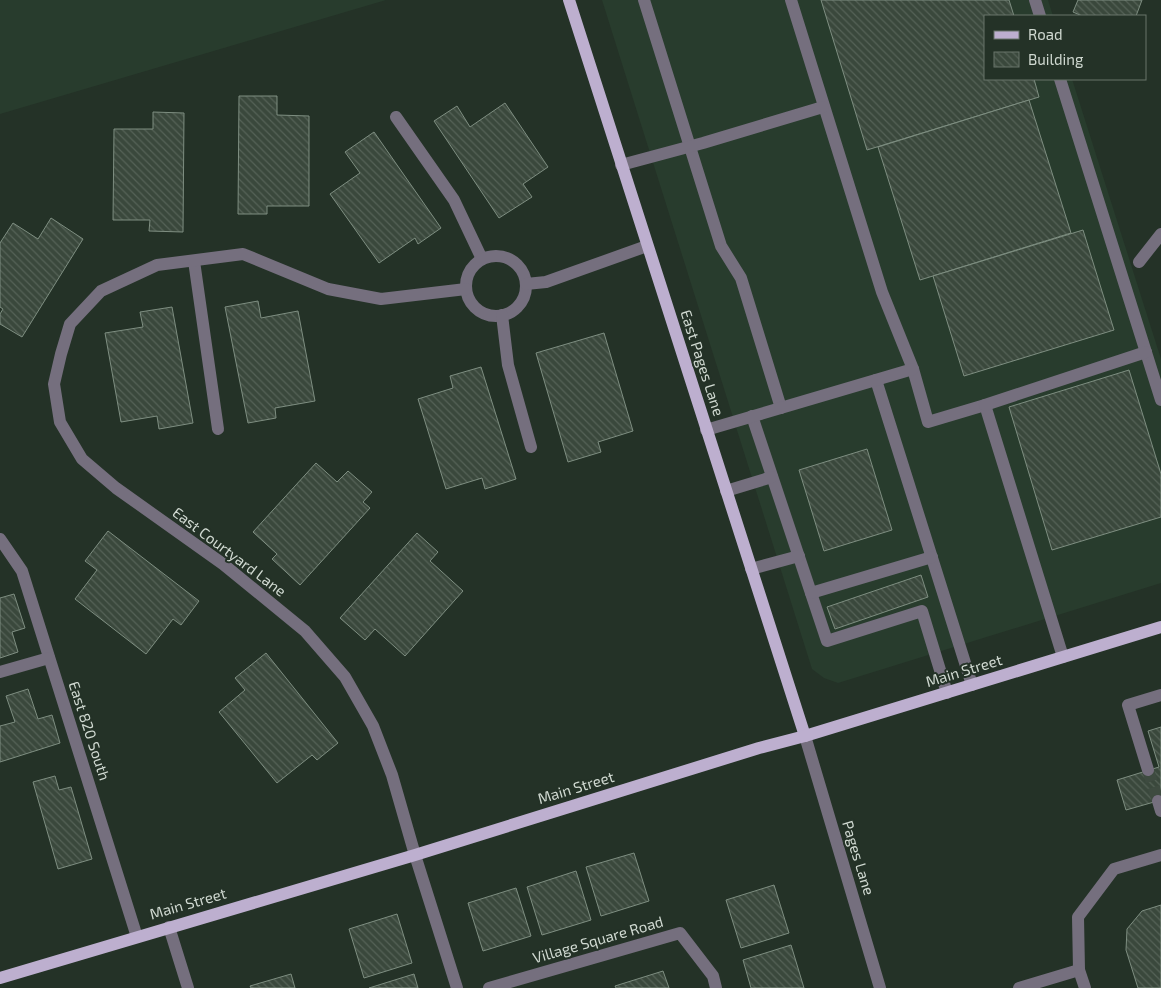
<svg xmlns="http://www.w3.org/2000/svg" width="1161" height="988" viewBox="0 0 1161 988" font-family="'Exo 2',sans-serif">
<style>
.built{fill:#283c2d}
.building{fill:url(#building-back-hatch);stroke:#7e8e81}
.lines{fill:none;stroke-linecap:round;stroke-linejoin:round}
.minor-tunnel{stroke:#3e4b40;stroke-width:12;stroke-dasharray:12 6;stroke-linecap:butt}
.minor{stroke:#756f7e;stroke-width:12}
.major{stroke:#bdafcf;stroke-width:12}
.labels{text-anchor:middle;stroke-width:4;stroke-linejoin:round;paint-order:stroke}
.street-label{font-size:15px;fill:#d0d9d1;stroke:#243227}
</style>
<defs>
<pattern id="building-back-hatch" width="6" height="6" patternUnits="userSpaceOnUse" patternTransform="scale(1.25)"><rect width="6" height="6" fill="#3a483c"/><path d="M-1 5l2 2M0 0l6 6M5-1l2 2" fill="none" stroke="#556257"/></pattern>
</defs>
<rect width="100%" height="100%" fill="#243227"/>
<g class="built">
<path d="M 0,0 L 386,0 L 0,114 Z"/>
<path d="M 602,0 L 1048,0 L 1053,16 L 985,16 L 985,79 L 1072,79 L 1161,359 L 1161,583 L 838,683 L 824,678 L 812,669 Z"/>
</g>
<g class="building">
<path d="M 821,0 L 1009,0 L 1014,16 L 985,16 L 985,79 L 1034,79 L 1039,97 L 867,150 Z"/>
<path d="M 1078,0 L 1142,0 L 1136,16 L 1082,16 L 1073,12 Z"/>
<path d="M 239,96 L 277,96 L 277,115 L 309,116 L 309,206 L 267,206 L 267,214 L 238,214 Z"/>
<path d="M 1029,100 L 1071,233 L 920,280 L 878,147 Z"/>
<path d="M 505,103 L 548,167 L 523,184 L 532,197 L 499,218 L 434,121 L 457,106 L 470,127 Z"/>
<path d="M 153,112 L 184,113 L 183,232 L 149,231 L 150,220 L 113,220 L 114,129 L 153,129 Z"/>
<path d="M 374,132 L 441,228 L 418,244 L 415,238 L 379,263 L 330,194 L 360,173 L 345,152 Z"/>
<path d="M 51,218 L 83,239 L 22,337 L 0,324 L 0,314 L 3,309 L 0,307 L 0,243 L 13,223 L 38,239 Z"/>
<path d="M 1083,230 L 1114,330 L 964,376 L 933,276 Z"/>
<path d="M 258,301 L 261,318 L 298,311 L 315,401 L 275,408 L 276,418 L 248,423 L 225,307 Z"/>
<path d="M 172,307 L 193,423 L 159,429 L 157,416 L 121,422 L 105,333 L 143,327 L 140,312 Z"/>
<path d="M 604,333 L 633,431 L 598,442 L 601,452 L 568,462 L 536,353 Z"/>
<path d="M 481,367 L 516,479 L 485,489 L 482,478 L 446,489 L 418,399 L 453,388 L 450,376 Z"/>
<path d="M 1129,370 L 1161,474 L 1161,517 L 1052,550 L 1009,407 Z"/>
<path d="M 867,449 L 892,530 L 824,551 L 799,470 Z"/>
<path d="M 316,463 L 337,482 L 348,471 L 372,492 L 363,502 L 370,508 L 300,585 L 272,559 L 277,554 L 253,532 Z"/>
<path d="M 108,531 L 199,601 L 181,625 L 173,619 L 146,654 L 75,599 L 97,570 L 85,561 Z"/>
<path d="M 417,533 L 438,552 L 430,561 L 463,591 L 405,656 L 375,629 L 365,640 L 340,618 Z"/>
<path d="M 921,575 L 928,597 L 835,629 L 827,607 Z"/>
<path d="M 14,594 L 25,628 L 12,632 L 18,652 L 0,658 L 0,598 Z"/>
<path d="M 266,653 L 338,743 L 317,760 L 312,755 L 277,783 L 219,712 L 245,690 L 235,678 Z"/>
<path d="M 28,689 L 38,719 L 52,715 L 60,743 L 0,762 L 0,726 L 15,722 L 6,696 Z"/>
<path d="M 1161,727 L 1161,800 L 1126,810 L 1117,780 L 1159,767 L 1148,731 Z"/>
<path d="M 55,776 L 59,790 L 71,787 L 92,859 L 58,869 L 33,782 Z"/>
<path d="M 634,853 L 649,901 L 601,916 L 586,867 Z"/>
<path d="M 576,871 L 591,920 L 542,935 L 527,887 Z"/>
<path d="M 774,885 L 789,933 L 741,948 L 726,900 Z"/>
<path d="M 516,888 L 531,936 L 483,951 L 468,903 Z"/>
<path d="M 1161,905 L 1161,988 L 1138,988 L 1126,950 L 1127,929 L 1142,911 Z"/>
<path d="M 397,914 L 412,963 L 364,978 L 349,929 Z"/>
<path d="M 791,945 L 804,988 L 751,988 L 743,960 Z"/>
<path d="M 663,971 L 669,988 L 616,988 L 615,986 Z"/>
<path d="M 291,974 L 295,988 L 251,988 L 250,986 Z"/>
<path d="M 414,974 L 418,988 L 369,988 Z"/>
</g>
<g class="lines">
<path class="minor-tunnel" d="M 1148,770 L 1158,801"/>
<g class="minor">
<path d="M 644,0 L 721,246 L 741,278 L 781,408"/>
<path d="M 791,0 L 882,292 L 913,369 L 928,422 L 985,405 L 1063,657"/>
<path d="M 1035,0 L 1040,16"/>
<path d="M 1060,79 L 1161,400"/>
<path d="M 396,117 L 454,200 L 482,259"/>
<path d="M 621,165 L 703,143 L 823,107"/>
<circle cx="496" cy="286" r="30"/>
<path d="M 194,261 L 218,429"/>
<path d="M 1139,262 L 1161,234"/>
<path d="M 526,284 L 546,282 L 647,246"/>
<path d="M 502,315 L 508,365 L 531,447"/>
<path d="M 876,380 L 972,685"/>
<path d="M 985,405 L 1146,352"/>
<path d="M 752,416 L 827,641 L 922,611 L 947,693"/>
<path d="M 706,430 L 913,369"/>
<path d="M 726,491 L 772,477"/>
<path d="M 0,539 L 22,571 L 137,937"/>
<path d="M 751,569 L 799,556"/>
<path d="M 811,593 L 932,557"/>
<path d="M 0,672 L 49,658"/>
<path d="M 805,736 L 880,988"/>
<path d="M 1148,770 L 1128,705 L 1161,695"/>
<path d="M 1158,801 L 1161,811"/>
<path d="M 169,927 L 188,988"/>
<path d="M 1079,970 L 1078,917 L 1114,869 L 1161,855"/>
<path d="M 457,988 L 415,855 L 392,775 L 373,726 L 345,677 L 305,631 L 223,564 L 116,488 L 82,459 L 60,422 L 54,384 L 61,354 L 70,324 L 101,291 L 157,265 L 243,254 L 328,289 L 381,299 L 466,289"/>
<path d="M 489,988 L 680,933 L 713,976 L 716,988"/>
<path d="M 1019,988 L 1079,970 L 1085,988"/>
</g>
<g class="major">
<path d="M 569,0 L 805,736"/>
<path d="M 0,978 L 415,855 L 759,748 L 805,736 L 1161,627"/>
</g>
</g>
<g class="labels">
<g class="street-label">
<text transform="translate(702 363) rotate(72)" y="5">East Pages Lane</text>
<text transform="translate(229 552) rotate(37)" y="5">East Courtyard Lane</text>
<text transform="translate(964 671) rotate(-17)" y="5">Main Street</text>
<text transform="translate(89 731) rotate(72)" y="5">East 820 South</text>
<text transform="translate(576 788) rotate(-17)" y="5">Main Street</text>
<text transform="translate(858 858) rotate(73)" y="5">Pages Lane</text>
<text transform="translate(188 904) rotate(-16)" y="5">Main Street</text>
<text transform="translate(598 940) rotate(-16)" y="5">Village Square Road</text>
</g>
</g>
<rect x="984" y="15" width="162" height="65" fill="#243227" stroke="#69756b"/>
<rect x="994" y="31" width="25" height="8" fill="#bdafcf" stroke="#69756b"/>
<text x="1028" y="40" font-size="15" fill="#d0d9d1">Road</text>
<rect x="994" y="52" width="25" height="15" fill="url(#building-back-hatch)" stroke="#69756b"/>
<text x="1028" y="65" font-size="15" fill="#d0d9d1">Building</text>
</svg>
